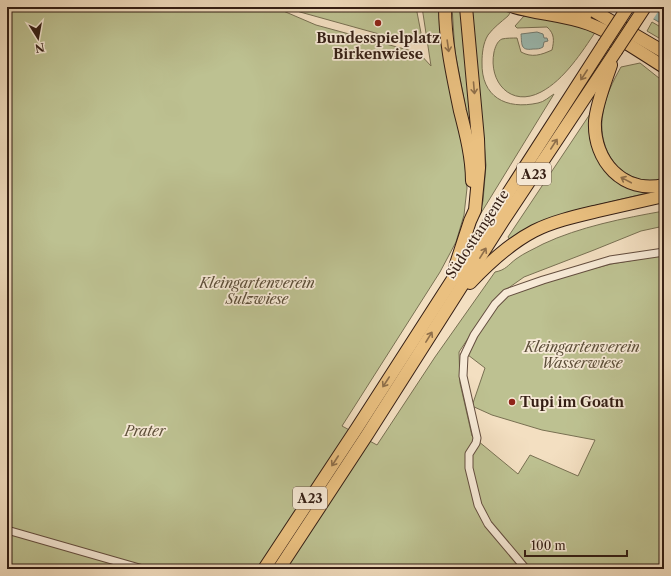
<svg xmlns="http://www.w3.org/2000/svg" width="671" height="576" viewBox="0 0 671 576" font-family="'Libre Caslon Text',serif">
<style>
.green{fill:#bdc191;stroke:#787052}
.water{fill:#9bbcb4;stroke:#727d74}
.pier{fill:#f3dfc1}
.lines{fill:none;stroke-linecap:round;stroke-linejoin:round}
.ferry{stroke:#534d44;stroke-width:1;stroke-dasharray:5 4;stroke-linecap:butt}
.street-casing{stroke:#644e3f;stroke-width:9}
.highway-casing{stroke:#341e14;stroke-width:14}
.street{stroke:#f7ead7;stroke-width:7}
.highway{stroke:#eac080;stroke-width:12}
.highway-bridge-casing{stroke:#341e14;stroke-width:14;stroke-linecap:butt}
.highway-bridge{stroke:#eac080;stroke-width:12}
.oneway{stroke:#8f6f4a}
.poi-dot{fill:#8f2418;stroke:#f7ead7;stroke-width:1.5}
.labels{text-anchor:middle;stroke-width:3.5;stroke-linejoin:round;paint-order:stroke}
.shield{fill:#f7ead7;stroke:#6e5b4e;stroke-width:1}
.shield-label{font-size:13px;font-weight:bold;fill:#341e14}
.poi-label{font-size:14px;font-weight:bold;fill:#341e14;stroke:#f7ead7}
.street-label{font-size:14px;fill:#341e14;stroke:#f7ead7}
.park-label{font-size:14px;font-style:italic;fill:#5d4f3a;stroke:#f7ead7}
</style>
<rect width="100%" height="100%" fill="#f3dfc1"/>
<filter id="stains"><feTurbulence type="fractalNoise" baseFrequency=".005" numOctaves="4"/><feColorMatrix values="0 0 0 0 .2 0 0 0 0 .09 0 0 0 0 .02 0 0 0 .5 -.17"/></filter>
<radialGradient id="worn" r=".72"><stop offset=".6" stop-color="#630" stop-opacity="0"/><stop offset="1" stop-color="#630" stop-opacity=".3"/></radialGradient>
<g class="green">
<path d="M 7,7 L 274,7 L 316,25 L 419,53 L 431,66 L 422,7 L 441,7 L 464,153 L 467,188 L 464,215 L 456,242 L 440,272 L 342,426 L 377,445 L 435,357 L 495,272 C 506,270 508,265 516,259 C 524,253 534,249 543,244 C 579,227 624,218 664,211 L 664,226 L 641,231 L 594,250 L 524,277 L 507,289 L 491,304 L 459,352 L 460,383 L 472,436 L 518,474 L 530,455 L 578,476 L 595,440 L 542,430 L 492,415 L 472,406 L 485,368 L 468,355 L 473,341 L 504,297 L 546,281 L 611,264 L 664,255 L 664,569 L 7,569 Z"/>
<path d="M 287,7 L 416,7 L 421,33 L 415,44 L 300,12 Z"/>
<path d="M 452,7 L 463,7 L 474,152 L 455,52 Z"/>
<path d="M 472,7 L 495,7 L 510,13 L 508,16 C 501,22 493,28 488,35 C 483,43 482,54 482,62 C 481,97 506,110 538,103 C 544,102 549,97 554,94 L 478,218 L 483,201 L 486,165 Z"/>
<path d="M 524,16 L 571,23 L 596,31 C 582,52 564,80 541,92 C 511,108 488,82 494,52 C 495,48 497,41 502,39 C 506,38 513,38 517,38 L 521,52 C 532,58 541,55 552,50 C 554,41 555,34 547,27 L 517,28 L 515,26 Z"/>
<path d="M 652,22 L 664,29 L 664,41 L 647,31 Z"/>
<path d="M 640,63 L 664,82 C 664,95 662,109 664,121 L 664,179 C 659,180 654,181 649,181 C 614,178 597,144 603,113 C 605,97 613,81 621,67 Z"/>
<path d="M 594,108 L 606,169 L 664,189 L 576,210 L 510,240 L 508,237 Z"/>
</g>
<g class="water">
<path d="M 633,7 L 664,7 L 664,25 Z"/>
<path d="M 537,32 L 543,34 L 544,38 L 547,38 L 548,41 L 544,42 L 543,47 C 540,49 537,49 533,49 C 520,51 522,44 521,34 Z"/>
</g>
<path class="pier" d="M 631,7 L 661,7 L 652,21 Z"/>
<g class="lines">
<path class="ferry" d="M 651,7 L 664,15"/>
<defs>
<g id="street">
<path d="M 7,530 L 143,569"/>
<path d="M 526,569 L 488,524 L 478,505 L 469,468 L 469,454 L 476,443 L 477,438 L 463,376 L 464,356 L 474,335 L 495,304 L 506,293 L 543,280 L 610,260 L 664,252"/>
</g>
<g id="highway">
<path d="M 445,7 C 445,42 453,77 460,111 C 466,134 472,158 472,181"/>
<path d="M 514,7 C 538,14 564,15 589,24 C 615,34 640,52 664,67"/>
<path d="M 562,7 L 585,16"/>
<path d="M 587,7 L 664,52"/>
<path d="M 611,65 C 605,83 597,102 595,121 C 593,161 623,194 664,185"/>
<path d="M 455,267 L 470,221 L 475,210 L 479,168 L 478,139 L 466,7"/>
<path d="M 470,283 C 489,263 509,244 534,231 C 554,221 577,216 598,211 C 620,206 642,201 664,196"/>
<path d="M 264,569 L 357,428 L 604,44"/>
<path d="M 279,569 L 367,435 L 503,221 L 616,51"/>
</g>
</defs>
<use href="#street" class="street-casing"/>
<use href="#highway" class="highway-casing"/>
<use href="#street" class="street"/>
<use href="#highway" class="highway"/>
<defs>
<g id="highway-bridge">
<path d="M 604,44 L 628,7"/>
<path d="M 616,51 L 645,7"/>
</g>
</defs>
<use href="#highway-bridge" class="highway-bridge-casing"/>
<use href="#highway-bridge" class="highway-bridge"/>
</g>
<defs><path id="oneway-shaft" d="M-6 0H5M1.5-3L5.5 0L1.5 3" fill="none" stroke-width="1.6" stroke-linecap="round" stroke-linejoin="round"/></defs>
<g class="oneway">
<use href="#oneway-shaft" transform="translate(448 46) rotate(82)"/>
<use href="#oneway-shaft" transform="translate(584 75) rotate(123)"/>
<use href="#oneway-shaft" transform="translate(474 88) rotate(85)"/>
<use href="#oneway-shaft" transform="translate(554 144) rotate(-57)"/>
<use href="#oneway-shaft" transform="translate(626 180) rotate(-152)"/>
<use href="#oneway-shaft" transform="translate(483 253) rotate(-58)"/>
<use href="#oneway-shaft" transform="translate(429 337) rotate(-58)"/>
<use href="#oneway-shaft" transform="translate(386 382) rotate(123)"/>
<use href="#oneway-shaft" transform="translate(335 461) rotate(123)"/>
</g>
<g class="poi-dot">
<circle cx="378" cy="23" r="4"/>
<circle cx="512" cy="402" r="4"/>
</g>
<g class="labels">
<g class="shield">
<rect x="517" y="163" width="34" height="22" rx="3"/>
<rect x="293" y="487" width="34" height="22" rx="3"/>
</g>
<g class="shield-label">
<text x="534" y="179">A23</text>
<text x="310" y="503">A23</text>
</g>
<g class="poi-label">
<text x="378" y="43">Bundesspielplatz<tspan x="378" dy="16">Birkenwiese</tspan></text>
<text x="520" y="407" text-anchor="start">Tupi im Goatn</text>
</g>
<g class="street-label">
<text transform="translate(477 234) rotate(-57)" y="5">Südosttangente</text>
</g>
<g class="park-label">
<text x="257" y="288">Kleingartenverein<tspan x="257" dy="16">Sulzwiese</tspan></text>
<text x="582" y="352">Kleingartenverein<tspan x="582" dy="16">Wasserwiese</tspan></text>
<text x="145" y="436">Prater</text>
</g>
</g>
<rect width="671" height="576" fill="none" stroke="#f3dfc1" stroke-width="24"/>
<rect x="8" y="8" width="655" height="560" fill="none" stroke="#341e14" stroke-width="2"/>
<rect x="12" y="12" width="647" height="552" fill="none" stroke="#341e14"/>
<g transform="translate(38 38) rotate(169)" stroke="#f7ead7" stroke-width="3" paint-order="stroke">
<path d="M0-3L7 15L0 10L-7 15Z" fill="#341e14"/>
<text y="-6" font-size="11" font-weight="bold" text-anchor="middle" fill="#341e14">N</text>
</g>
<path d="M525 550v6h102v-6" fill="none" stroke="#341e14" stroke-width="2"/>
<text x="531" y="550" font-size="12" fill="#341e14" stroke="#f7ead7" stroke-width="3" paint-order="stroke">100 m</text>
<rect width="100%" height="100%" filter="url(#stains)"/>
<rect width="100%" height="100%" fill="url(#worn)"/>
</svg>
